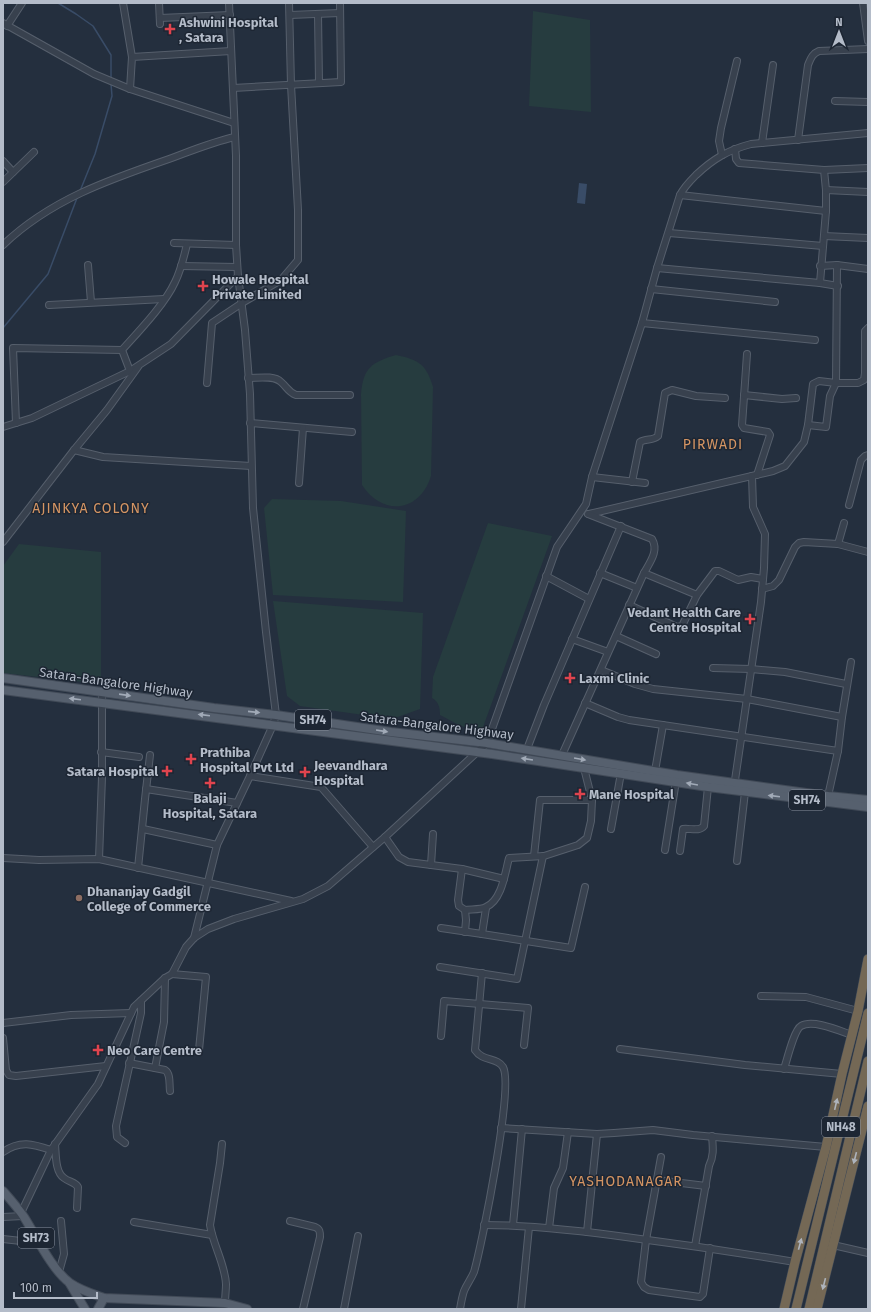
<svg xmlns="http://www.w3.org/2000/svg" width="871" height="1312" viewBox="0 0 871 1312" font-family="'Fira Sans',sans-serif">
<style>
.green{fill:#263c3f}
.water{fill:#394c67}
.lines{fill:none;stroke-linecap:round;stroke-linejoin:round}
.stream{stroke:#394c67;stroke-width:1.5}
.minor-casing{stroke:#565f6c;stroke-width:8}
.major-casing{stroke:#414a57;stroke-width:10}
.highway-casing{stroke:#434c59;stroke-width:10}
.minor{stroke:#38414e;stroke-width:6}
.major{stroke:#56606e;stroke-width:8}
.highway{stroke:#746855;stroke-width:9}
.oneway{fill:#a1aab7}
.oneway2{fill:#aeb4bd}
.health-dot{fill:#e0444e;stroke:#1d2633;stroke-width:1.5}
.education-dot{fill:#8d6e63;stroke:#1d2633;stroke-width:1.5}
.labels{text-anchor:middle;stroke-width:3;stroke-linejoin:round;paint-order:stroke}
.shield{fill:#1d2633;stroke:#878f9c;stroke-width:1}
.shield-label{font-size:12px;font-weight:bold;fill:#b4bcc9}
.poi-label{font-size:13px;font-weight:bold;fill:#b4bcc9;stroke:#1d2633;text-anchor:start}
.street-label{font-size:13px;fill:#b4bcc9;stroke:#1d2633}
.neighbourhood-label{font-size:14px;letter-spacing:1px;fill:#d59563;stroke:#1d2633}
</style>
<rect width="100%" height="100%" fill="#242f3e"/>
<g class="green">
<path d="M 533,11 L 590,20 L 591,112 L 529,106 Z"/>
<path d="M 396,355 C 419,360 426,364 433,387 L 431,476 C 420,512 383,517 362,485 L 361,394 C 363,368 372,362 396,355 Z"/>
<path d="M 272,499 L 341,501 L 406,511 L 403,602 L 273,595 L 264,508 Z"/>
<path d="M 488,523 L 552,536 L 482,730 C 467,731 454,722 440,715 C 440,708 439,702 432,698 L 433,677 Z"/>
<path d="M 19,544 L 101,552 L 101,684 L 3,673 L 3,566 Z"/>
<path d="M 273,601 L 423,613 L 420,709 L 392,719 L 300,706 L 287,696 Z"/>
</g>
<path class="water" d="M 579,183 L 587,184 L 585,204 L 577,203 Z"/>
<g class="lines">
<g class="stream">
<path d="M 58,3 L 76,14 L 93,26 L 111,55 L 111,80"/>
<path d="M 80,191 L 95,154 L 112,96 L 111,84"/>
<path d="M 3,328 L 48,274 L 77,198"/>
</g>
<defs>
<g id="minor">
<path d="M 123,3 L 132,57"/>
<path d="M 159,3 L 160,24"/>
<path d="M 863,3 L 868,41"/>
<path d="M 318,14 L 319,83"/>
<path d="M 290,15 L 340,13"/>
<path d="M 160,18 L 230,15"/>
<path d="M 3,23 L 94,74 L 130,89 L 234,123"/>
<path d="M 7,26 L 22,3"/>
<path d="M 233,88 L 341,82 L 340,3"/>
<path d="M 130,89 L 132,57 L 231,51"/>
<path d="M 835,101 L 868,102"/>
<path d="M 798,140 L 808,65 C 811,58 812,54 819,51 L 868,49"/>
<path d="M 762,143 L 773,65"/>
<path d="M 735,149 L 736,159 L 739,163 L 824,170 L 826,190 L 826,211 L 820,283 L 838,286"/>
<path d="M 722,155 L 719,141 L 721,128 L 737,61"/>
<path d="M 3,161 L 13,172"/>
<path d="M 824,170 L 868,168"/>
<path d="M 3,182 L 34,152"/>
<path d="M 826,190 L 868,192"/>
<path d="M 680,195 L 826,211"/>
<path d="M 669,233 L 823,246"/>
<path d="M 824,236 L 868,238"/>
<path d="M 174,243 L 236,245"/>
<path d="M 3,245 C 50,200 108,180 169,159 C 191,151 212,142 235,137"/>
<path d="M 88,265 L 91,302"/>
<path d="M 181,266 L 237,267"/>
<path d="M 820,266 L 837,265 L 868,269"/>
<path d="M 657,268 L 820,283"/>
<path d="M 651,289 L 775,302"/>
<path d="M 49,305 L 164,299"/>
<path d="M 642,323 L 815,340"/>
<path d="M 747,354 L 742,425 L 744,428 L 768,432 L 770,435 L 757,475"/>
<path d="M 130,371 L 122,350 C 139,331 165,304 175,282 C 181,270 184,257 187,244"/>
<path d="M 248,378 C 258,378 274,375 281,382 C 287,387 288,392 296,395 L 350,395"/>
<path d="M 207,383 L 212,323 L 242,303 L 281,280 L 298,260 L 298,210 L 291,85 L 289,3"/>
<path d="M 744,395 L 782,399 L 796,398"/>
<path d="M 16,423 L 13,348 L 122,350"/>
<path d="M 250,423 L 352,432"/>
<path d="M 808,425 L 826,427 L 830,396 L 836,383 L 858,383 L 864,380 L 865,373 L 865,331 L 868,328"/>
<path d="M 3,427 L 32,418 L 130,371 L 171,344 L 238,276 L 236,245 L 236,156 L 229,3"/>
<path d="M 74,450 L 103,457 L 251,466"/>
<path d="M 592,477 L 645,483"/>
<path d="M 632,482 L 640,442 C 646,438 653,441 658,436 L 665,393 L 672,390 L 696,396 L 725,398"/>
<path d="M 299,483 L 303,428"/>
<path d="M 849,505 L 861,460 L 865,456 L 868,455"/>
<path d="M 589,514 L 773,471 L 785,466 L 804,442 L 808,425 L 813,384 L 819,381 L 836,383 L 837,265"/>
<path d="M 3,542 L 74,450 L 107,410 L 138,367"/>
<path d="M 838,544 L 844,523"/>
<path d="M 600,573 L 637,588"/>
<path d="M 644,573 L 697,595"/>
<path d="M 546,576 L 589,599"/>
<path d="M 762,589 L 773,586 L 779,580 L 795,547 L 799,543 L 804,542 L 838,544 L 868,552"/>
<path d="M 629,605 L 677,627 L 682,626 L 697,595 L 715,571 L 719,571 L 738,580 L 751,577 L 763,579"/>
<path d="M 616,636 L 656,654"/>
<path d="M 572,639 L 608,652"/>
<path d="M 713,668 L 751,669 L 785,672 L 846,684"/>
<path d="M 601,670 L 635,684 L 653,689 L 747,699 L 842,717"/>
<path d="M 585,703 L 618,717 L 629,720 L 838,751"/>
<path d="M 527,749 L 544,705 L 621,526"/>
<path d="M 101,752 L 139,757"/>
<path d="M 562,755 L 644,573 C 650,562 659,551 652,539 L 588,514"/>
<path d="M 655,771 L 663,725"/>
<path d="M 250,776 L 321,787 L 373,847"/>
<path d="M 734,787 L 761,602 L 764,568 L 765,534 L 753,507 L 752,476"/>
<path d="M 146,789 L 237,803"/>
<path d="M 828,796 L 838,751 L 842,717 L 851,662"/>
<path d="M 143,829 L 217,845"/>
<path d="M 611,829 L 621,773"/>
<path d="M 385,837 L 399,857 L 408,862 L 462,869 L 504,879"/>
<path d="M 665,850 L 676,781"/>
<path d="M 680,851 L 683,829 C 690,828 699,832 704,826 L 708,787"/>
<path d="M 534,856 L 540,800 L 592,800"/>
<path d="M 3,858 L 39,860 L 99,859 L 291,901"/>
<path d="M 99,859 L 102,777 L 102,692"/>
<path d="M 737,861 L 745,792"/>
<path d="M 431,865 L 433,834"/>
<path d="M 138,868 L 145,799 L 150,755"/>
<path d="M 462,869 L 458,900 L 459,906 L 465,910 L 466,920 L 465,932"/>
<path d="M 486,908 L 482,934 L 571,948 L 585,887"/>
<path d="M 465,910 C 471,909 481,910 486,907 C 502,900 505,873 509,858 L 544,856 L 578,845 L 587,838 L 591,821 L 592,800 L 584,768"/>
<path d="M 441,928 L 482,934"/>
<path d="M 194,938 L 217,845 L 250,776 L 273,725 L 276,715 L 266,632 L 253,508 L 250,394 L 245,330 L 238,276"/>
<path d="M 440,967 L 517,979 L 543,856"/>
<path d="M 172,974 L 206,977 L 199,1050"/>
<path d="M 761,996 L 806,997 L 858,1011"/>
<path d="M 3,1023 L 71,1015 L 131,1013"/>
<path d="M 441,1036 L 444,1001 L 528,1008 L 524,1045"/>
<path d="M 3,1038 L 6,1070 L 9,1075 L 16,1076 L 106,1066"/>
<path d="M 620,1049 L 745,1065 L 842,1074"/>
<path d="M 129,1063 L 165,1070 C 171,1074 169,1084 170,1091"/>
<path d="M 155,1068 L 164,1022 L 165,978"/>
<path d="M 784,1069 C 787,1060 794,1030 801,1026 C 813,1019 840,1031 852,1035"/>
<path d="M 501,1128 L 597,1134 L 614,1133 L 653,1130 L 693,1135 L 826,1147"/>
<path d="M 125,1143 L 117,1137 L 116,1126 L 141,1013 L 141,1001"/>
<path d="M 55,1144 C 56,1154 55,1172 64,1178 C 69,1182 75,1182 78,1187 L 77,1208"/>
<path d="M 222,1144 L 220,1163 L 210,1225 C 213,1245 225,1264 226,1284 C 226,1290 225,1297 225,1303"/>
<path d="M 3,1152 C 20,1140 33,1144 51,1150"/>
<path d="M 661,1157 L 646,1240 L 641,1282 L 644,1287 L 649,1290 L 700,1297 L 703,1294 L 710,1248"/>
<path d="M 657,1180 L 706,1186"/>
<path d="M 21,1213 L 51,1150 L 98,1084 L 134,1007 L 165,978 L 172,974 L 186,947 L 194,938 L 208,929 L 234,919 L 303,899 L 328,886 L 385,837 L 487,743 L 557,547 L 586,504 L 592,477 L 642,323 L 657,268 L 680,195 C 684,187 690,181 696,175 C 713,159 728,150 751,144 L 868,133"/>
<path d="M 3,1217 L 23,1216"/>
<path d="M 290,1221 L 315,1227 C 320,1229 320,1232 320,1237 L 303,1309"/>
<path d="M 134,1222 L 212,1235"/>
<path d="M 484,1225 C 534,1225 583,1231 633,1238 C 687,1245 741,1253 795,1262"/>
<path d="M 513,1225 L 522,1129"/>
<path d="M 549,1228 L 554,1188 L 563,1168 L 568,1132"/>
<path d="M 587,1232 L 597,1134"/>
<path d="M 3,1239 L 21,1241 L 38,1242"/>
<path d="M 833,1245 L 868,1253"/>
<path d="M 695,1246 L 709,1166 C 714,1156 713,1148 712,1136"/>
<path d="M 59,1272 L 64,1254 L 61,1221"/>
<path d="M 344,1309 L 358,1236"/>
<path d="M 460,1309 C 461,1303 462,1297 464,1291 C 467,1284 471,1279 474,1272 C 482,1244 514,1086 503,1067 C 497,1057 483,1062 475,1050 L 482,973"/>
<path d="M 521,1309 L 529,1227"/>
</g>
<g id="major">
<path d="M 3,678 L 214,708 L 276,715 L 391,732 L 487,743 L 677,775 L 828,796 L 868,800"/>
<path d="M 3,690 L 492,754 L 708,787 L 868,807"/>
<path d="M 3,1191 C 10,1199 18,1208 24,1217 C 36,1236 52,1270 70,1283 C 80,1290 93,1294 104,1298 L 225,1303 L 247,1309"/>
<path d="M 70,1284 L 85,1309"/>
<path d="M 98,1309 L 104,1298"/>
</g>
<g id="highway">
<path d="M 784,1309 L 795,1262 L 826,1147 L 842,1074 L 858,1011 L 868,959"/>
<path d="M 796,1309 L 868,1013"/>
<path d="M 809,1309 L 868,1061"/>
<path d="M 817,1309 L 868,1106"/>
</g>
</defs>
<use href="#minor" class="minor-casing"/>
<use href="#major" class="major-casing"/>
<use href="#highway" class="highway-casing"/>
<use href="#minor" class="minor"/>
<use href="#major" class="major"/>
<use href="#highway" class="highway"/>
</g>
<defs><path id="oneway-solid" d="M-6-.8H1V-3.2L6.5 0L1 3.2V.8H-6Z"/></defs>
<g class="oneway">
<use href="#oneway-solid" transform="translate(125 695) rotate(8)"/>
<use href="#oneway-solid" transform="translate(75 699) rotate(-173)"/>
<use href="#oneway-solid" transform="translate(254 712) rotate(6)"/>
<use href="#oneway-solid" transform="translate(204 715) rotate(-173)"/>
<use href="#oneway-solid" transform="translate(382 731) rotate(9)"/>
<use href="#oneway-solid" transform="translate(527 759) rotate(-171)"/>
<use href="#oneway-solid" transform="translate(580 759) rotate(10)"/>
<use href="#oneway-solid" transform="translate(692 784) rotate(-170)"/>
<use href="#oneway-solid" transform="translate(774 796) rotate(-173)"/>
</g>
<g class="oneway2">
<use href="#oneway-solid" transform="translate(836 1104) rotate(-77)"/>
<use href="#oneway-solid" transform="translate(855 1158) rotate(104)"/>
<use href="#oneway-solid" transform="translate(800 1244) rotate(-75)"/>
<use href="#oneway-solid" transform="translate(824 1284) rotate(104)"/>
</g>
<g class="health-dot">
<path d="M168 23h4v4h4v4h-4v4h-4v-4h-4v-4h4z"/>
<path d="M201 280h4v4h4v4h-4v4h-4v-4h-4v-4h4z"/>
<path d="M748 613h4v4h4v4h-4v4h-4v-4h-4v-4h4z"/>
<path d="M568 672h4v4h4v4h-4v4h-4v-4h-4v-4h4z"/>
<path d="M189 753h4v4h4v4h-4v4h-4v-4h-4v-4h4z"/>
<path d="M165 765h4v4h4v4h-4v4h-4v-4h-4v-4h4z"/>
<path d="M303 766h4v4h4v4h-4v4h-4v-4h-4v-4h4z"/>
<path d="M208 777h4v4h4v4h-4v4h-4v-4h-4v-4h4z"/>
<path d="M578 788h4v4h4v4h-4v4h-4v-4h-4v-4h4z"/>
<path d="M96 1044h4v4h4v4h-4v4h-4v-4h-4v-4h4z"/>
</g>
<circle class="education-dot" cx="79" cy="898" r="4"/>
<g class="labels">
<g class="shield">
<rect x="295" y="710" width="36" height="20" rx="3"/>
<rect x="789" y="790" width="36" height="20" rx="3"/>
<rect x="822" y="1117" width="38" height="20" rx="3"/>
<rect x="18" y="1228" width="36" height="20" rx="3"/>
</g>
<g class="shield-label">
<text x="313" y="724">SH74</text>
<text x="807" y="804">SH74</text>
<text x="841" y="1131">NH48</text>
<text x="36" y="1242">SH73</text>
</g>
<g class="poi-label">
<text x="179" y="27">Ashwini Hospital<tspan x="179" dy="15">, Satara</tspan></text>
<text x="212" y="284">Howale Hospital<tspan x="212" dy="15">Private Limited</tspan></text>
<text x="741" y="617" text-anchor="end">Vedant Health Care<tspan x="741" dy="15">Centre Hospital</tspan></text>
<text x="579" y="683">Laxmi Clinic</text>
<text x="200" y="757">Prathiba<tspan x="200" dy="15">Hospital Pvt Ltd</tspan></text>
<text x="314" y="770">Jeevandhara<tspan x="314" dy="15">Hospital</tspan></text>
<text x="158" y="776" text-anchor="end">Satara Hospital</text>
<text x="589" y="799">Mane Hospital</text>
<text x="210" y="803" text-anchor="middle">Balaji<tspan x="210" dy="15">Hospital, Satara</tspan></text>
<text x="87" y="896">Dhananjay Gadgil<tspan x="87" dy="15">College of Commerce</tspan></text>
<text x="107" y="1055">Neo Care Centre</text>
</g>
<g class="street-label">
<text transform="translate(116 682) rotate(8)" y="5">Satara-Bangalore Highway</text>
<text transform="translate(437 725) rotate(7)" y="5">Satara-Bangalore Highway</text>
</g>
<g class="neighbourhood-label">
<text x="713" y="449">PIRWADI</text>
<text x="91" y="513">AJINKYA COLONY</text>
<text x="626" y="1186">YASHODANAGAR</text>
</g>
</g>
<rect width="871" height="1312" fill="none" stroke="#b4bcc9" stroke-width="8"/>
<g transform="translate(839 32)" stroke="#1d2633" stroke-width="3" paint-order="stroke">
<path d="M0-3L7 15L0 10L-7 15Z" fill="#b4bcc9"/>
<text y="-6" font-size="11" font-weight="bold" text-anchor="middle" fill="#b4bcc9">N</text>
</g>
<path d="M14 1292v6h83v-6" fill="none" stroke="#b4bcc9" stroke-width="2"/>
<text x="20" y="1292" font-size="12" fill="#b4bcc9" stroke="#1d2633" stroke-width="3" paint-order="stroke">100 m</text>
</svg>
